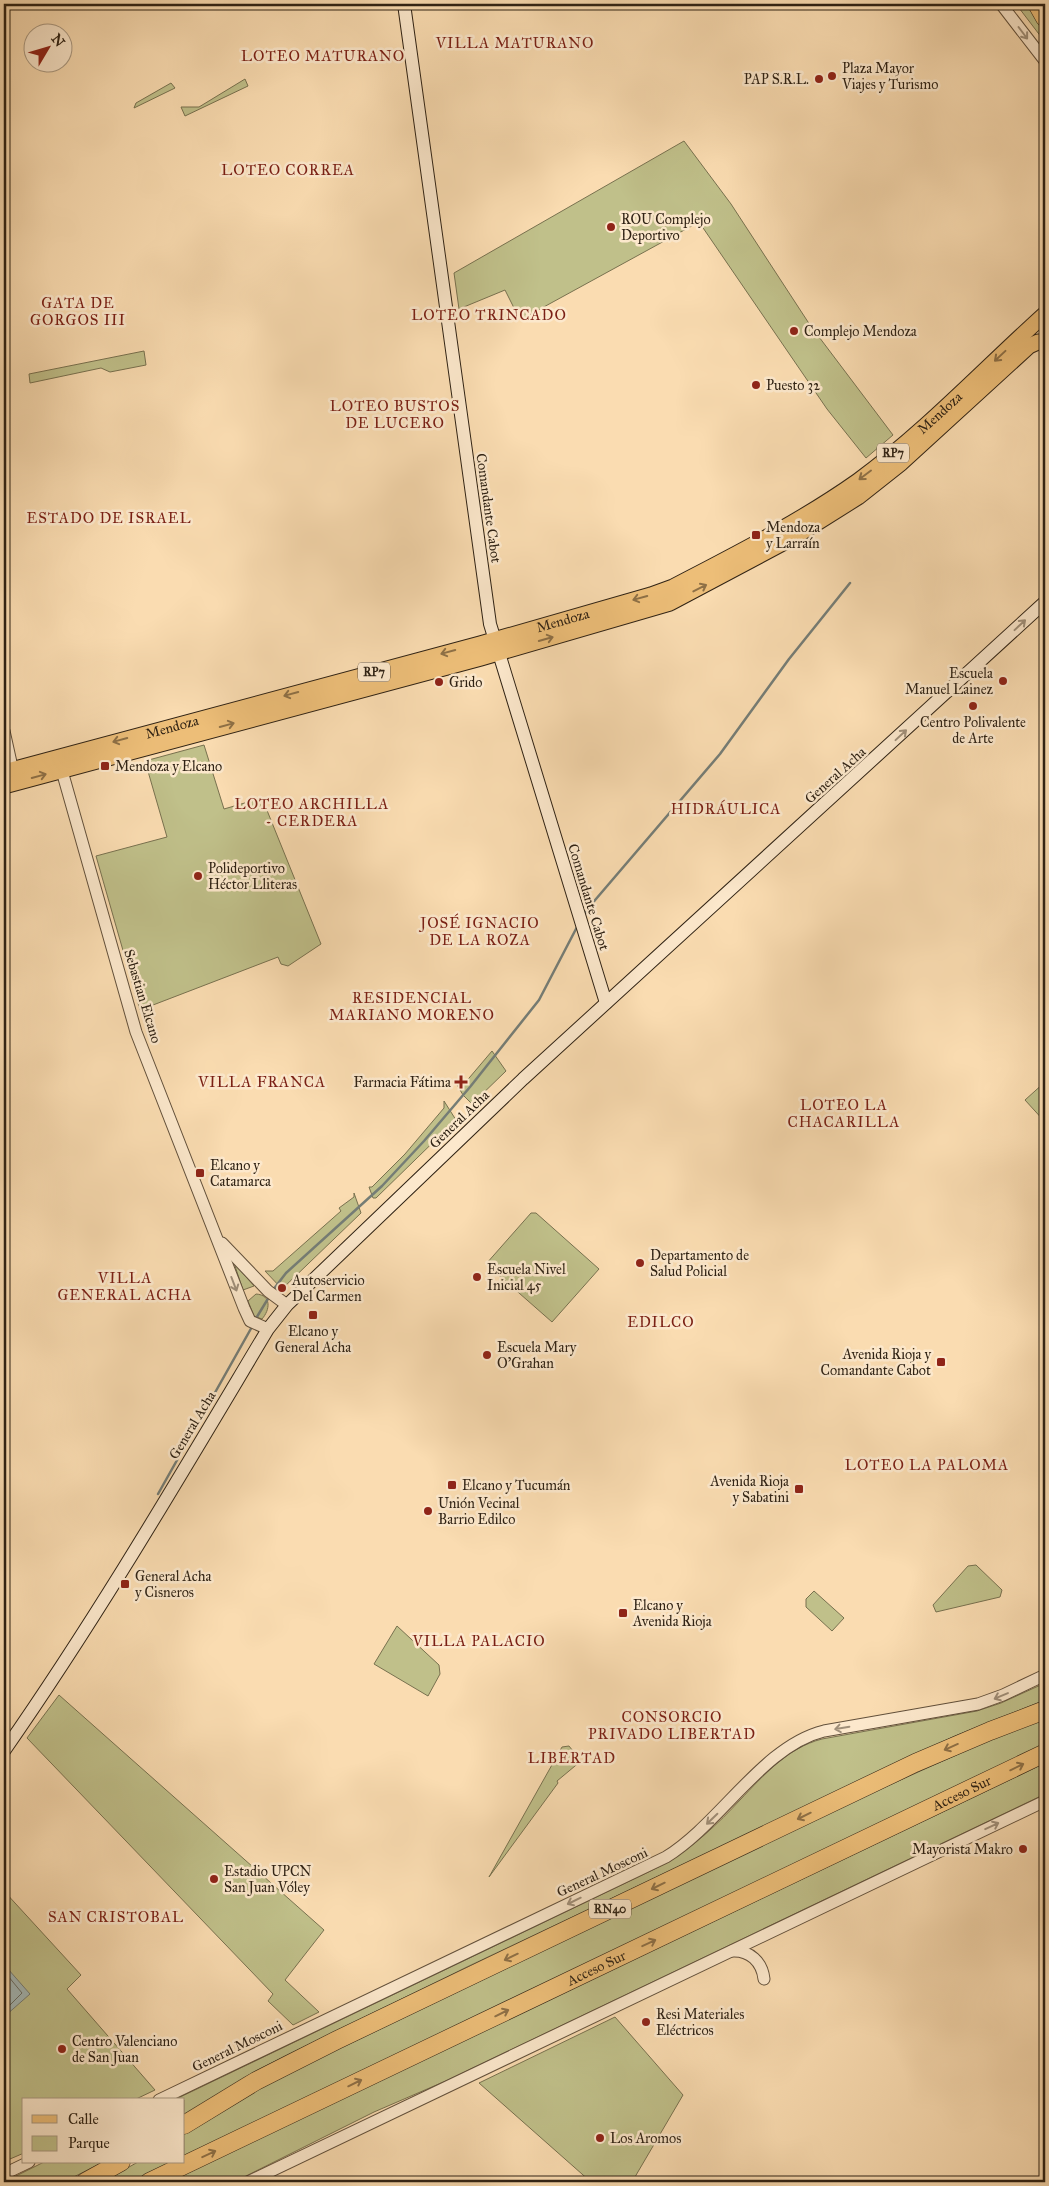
<svg xmlns="http://www.w3.org/2000/svg" width="1049" height="2186" viewBox="0 0 1049 2186" font-family="'IM FELL Great Primer',serif">
<style>
.green{fill:#c0c08a;stroke:#78714f}
.water{fill:#a4b9b8;stroke:#757d76}
.lines{fill:none;stroke-linecap:round;stroke-linejoin:round}
.shore{stroke:#6a6e66;stroke-width:1}
.stream{stroke:#757d76;stroke-width:2.5}
.tertiary-casing{stroke:#62503b;stroke-width:13}
.secondary-casing{stroke:#2f2214;stroke-width:14}
.primary-casing{stroke:#2f2214;stroke-width:17}
.motorway-casing{stroke:#2f2214;stroke-width:19}
.tertiary{stroke:#fce8cc;stroke-width:11}
.secondary{stroke:#fce8cc;stroke-width:12}
.primary{stroke:#edbe78;stroke-width:15}
.motorway{stroke:#edbe78;stroke-width:18}
.oneway{stroke:#a08f79}
.oneway2{stroke:#8e7046}
.poi-dot{fill:#8f2418;stroke:#fce8cc;stroke-width:2}
.labels{text-anchor:middle;stroke-width:5;stroke-linejoin:round;paint-order:stroke}
.shield{fill:#fce8cc;stroke:#6c5d4b;stroke-width:1}
.shield-label{font-size:12px;font-weight:bold;fill:#2f2214}
.poi-label{font-size:14px;fill:#2f2214;stroke:#fce8cc;text-anchor:start}
.street-label{font-size:14px;fill:#2f2214;stroke:#fce8cc}
.neighbourhood-label{font-size:15px;letter-spacing:1px;fill:#7a1f14;stroke:#fce8cc}
</style>
<rect width="100%" height="100%" fill="#fadcb1"/>
<filter id="stains"><feTurbulence type="fractalNoise" baseFrequency=".004" numOctaves="4"/><feColorMatrix values="0 0 0 0 .2 0 0 0 0 .09 0 0 0 0 .02 0 0 0 .5 -.17"/></filter>
<radialGradient id="worn" r=".72"><stop offset=".6" stop-color="#630" stop-opacity="0"/><stop offset="1" stop-color="#630" stop-opacity=".3"/></radialGradient>
<g class="green">
<path d="M 1016,4 L 1030,4 L 1045,31 L 1045,42 Z"/>
<path d="M 245,79 L 248,86 L 185,116 L 181,107 L 199,107 Z"/>
<path d="M 171,83 L 175,88 L 134,108 L 136,103 Z"/>
<path d="M 684,141 L 731,204 L 810,325 L 893,435 L 866,458 L 827,409 L 699,222 L 520,320 L 505,290 L 459,309 L 454,273 Z"/>
<path d="M 144,351 L 146,365 L 110,372 L 101,368 L 30,383 L 29,374 Z"/>
<path d="M 204,745 L 224,809 L 262,798 L 321,944 L 288,966 L 281,964 L 278,957 L 140,1010 L 96,856 L 167,837 L 145,761 Z"/>
<path d="M 492,1051 L 506,1071 L 474,1102 L 471,1103 L 463,1095 L 456,1083 L 464,1084 Z"/>
<path d="M 1045,1082 L 1045,1122 L 1025,1100 Z"/>
<path d="M 444,1101 L 456,1120 L 376,1198 L 373,1198 L 369,1187 L 372,1187 L 405,1154 L 444,1108 Z"/>
<path d="M 354,1193 L 361,1213 L 282,1289 L 265,1271 L 273,1271 L 341,1211 L 339,1208 L 354,1197 Z"/>
<path d="M 531,1213 L 536,1213 L 599,1269 L 552,1322 L 486,1264 Z"/>
<path d="M 234,1263 L 254,1286 L 243,1290 Z"/>
<path d="M 256,1294 C 272,1295 270,1310 262,1319 L 254,1316 L 248,1301 Z"/>
<path d="M 976,1565 L 1002,1590 L 1000,1597 L 936,1612 L 933,1605 L 968,1566 Z"/>
<path d="M 814,1591 L 844,1618 L 832,1631 L 806,1607 L 806,1599 Z"/>
<path d="M 397,1626 L 439,1665 L 440,1674 L 428,1696 L 374,1664 Z"/>
<path d="M 1045,1683 L 1045,1700 L 955,1736 L 471,1965 L 285,2056 L 243,2078 L 184,2114 L 184,2100 L 174,2100 L 667,1863 C 694,1846 718,1824 740,1800 C 764,1775 787,1748 822,1739 L 977,1711 L 1001,1703 Z"/>
<path d="M 59,1695 L 324,1930 L 285,1980 L 319,2012 L 293,2025 L 268,2001 L 273,1994 L 27,1738 Z"/>
<path d="M 1045,1718 L 1045,1744 L 184,2156 L 184,2134 L 251,2091 L 865,1796 L 987,1741 Z"/>
<path d="M 569,1746 L 581,1761 L 557,1781 L 558,1783 L 489,1877 L 562,1747 Z"/>
<path d="M 1045,1763 L 1045,1794 L 448,2080 L 374,2112 L 234,2182 L 168,2182 Z"/>
<path d="M 4,1891 L 81,1975 L 67,1989 L 155,2090 L 134,2100 L 24,2100 L 24,2153 L 10,2159 L 4,2152 Z"/>
<path d="M 615,2017 L 683,2095 L 632,2182 L 591,2182 L 479,2083 Z"/>
<path d="M 44,2162 L 103,2162 L 64,2182 L 4,2182 Z"/>
<path d="M 138,2162 L 172,2162 L 131,2182 L 102,2182 Z"/>
</g>
<path class="water" d="M 8,1969 L 30,1994 L 5,2016 L 4,1972 Z"/>
<g class="lines">
<path class="shore" d="M 4,1976 L 8,1976 L 22,1993 L 4,2011"/>
<g class="stream">
<path d="M 584,916 L 590,906 L 720,754 L 789,659 L 850,583"/>
<path d="M 273,1290 L 286,1273 L 382,1186 L 424,1141 L 470,1087 L 539,1000 L 577,927"/>
<path d="M 255,1320 L 269,1297"/>
<path d="M 158,1494 L 253,1325"/>
</g>
<defs>
<g id="tertiary">
<path d="M 1001,4 L 1045,61"/>
<path d="M 4,731 L 14,776"/>
<path d="M 60,764 L 136,1032 L 244,1308 L 250,1321 L 268,1329"/>
<path d="M 222,1243 L 268,1291 L 287,1305"/>
<path d="M 732,1951 C 750,1950 762,1962 764,1979"/>
<path d="M 159,2100 L 666,1857 C 721,1823 763,1746 824,1731 L 978,1704 L 1003,1695 L 1045,1675"/>
<path d="M 4,2174 L 29,2162"/>
<path d="M 248,2182 L 1045,1801"/>
</g>
<g id="secondary">
<path d="M 404,4 L 490,624 L 606,1003"/>
<path d="M 4,1751 C 99,1615 183,1471 268,1329 L 287,1305 L 523,1079 L 1045,602"/>
</g>
<g id="primary">
<path id="s1" d="M 4,772 L 480,644 L 651,595 L 673,587 C 736,554 800,522 858,481 C 925,432 983,370 1045,314"/>
<path d="M 4,786 L 481,658 L 670,603 L 796,536 L 858,497 L 901,463 L 1029,346 L 1038,342 L 1045,342"/>
</g>
<g id="motorway">
<path d="M 1037,4 L 1045,18"/>
<path d="M 184,2125 L 256,2081 L 337,2040 L 915,1763 L 990,1731 L 1045,1710"/>
<path d="M 85,2182 L 121,2162"/>
<path id="s2" d="M 149,2182 L 1045,1753"/>
</g>
</defs>
<use href="#tertiary" class="tertiary-casing"/>
<use href="#secondary" class="secondary-casing"/>
<use href="#primary" class="primary-casing"/>
<use href="#motorway" class="motorway-casing"/>
<use href="#tertiary" class="tertiary"/>
<use href="#secondary" class="secondary"/>
<use href="#primary" class="primary"/>
<use href="#motorway" class="motorway"/>
</g>
<defs><path id="oneway-shaft" d="M-6 0H5M1.5-3L5.5 0L1.5 3" fill="none" stroke-width="1.6" stroke-linecap="round" stroke-linejoin="round" transform="scale(1.25)"/></defs>
<g class="oneway">
<use href="#oneway-shaft" transform="translate(1023 33) rotate(53)"/>
<use href="#oneway-shaft" transform="translate(1020 625) rotate(-43)"/>
<use href="#oneway-shaft" transform="translate(901 735) rotate(-43)"/>
<use href="#oneway-shaft" transform="translate(234 1284) rotate(69)"/>
<use href="#oneway-shaft" transform="translate(1001 1696) rotate(157)"/>
<use href="#oneway-shaft" transform="translate(842 1728) rotate(170)"/>
<use href="#oneway-shaft" transform="translate(712 1819) rotate(136)"/>
<use href="#oneway-shaft" transform="translate(992 1826) rotate(-25)"/>
<use href="#oneway-shaft" transform="translate(574 1901) rotate(154)"/>
</g>
<g class="oneway2">
<use href="#oneway-shaft" transform="translate(1000 356) rotate(137)"/>
<use href="#oneway-shaft" transform="translate(865 475) rotate(143)"/>
<use href="#oneway-shaft" transform="translate(700 588) rotate(-27)"/>
<use href="#oneway-shaft" transform="translate(640 598) rotate(165)"/>
<use href="#oneway-shaft" transform="translate(546 639) rotate(-16)"/>
<use href="#oneway-shaft" transform="translate(448 652) rotate(165)"/>
<use href="#oneway-shaft" transform="translate(291 694) rotate(165)"/>
<use href="#oneway-shaft" transform="translate(227 725) rotate(-15)"/>
<use href="#oneway-shaft" transform="translate(120 740) rotate(165)"/>
<use href="#oneway-shaft" transform="translate(39 776) rotate(-15)"/>
<use href="#oneway-shaft" transform="translate(951 1747) rotate(156)"/>
<use href="#oneway-shaft" transform="translate(1017 1767) rotate(-26)"/>
<use href="#oneway-shaft" transform="translate(804 1816) rotate(154)"/>
<use href="#oneway-shaft" transform="translate(658 1886) rotate(154)"/>
<use href="#oneway-shaft" transform="translate(649 1943) rotate(-25)"/>
<use href="#oneway-shaft" transform="translate(511 1957) rotate(154)"/>
<use href="#oneway-shaft" transform="translate(502 2013) rotate(-26)"/>
<use href="#oneway-shaft" transform="translate(355 2083) rotate(-26)"/>
<use href="#oneway-shaft" transform="translate(209 2154) rotate(-25)"/>
</g>
<g class="poi-dot">
<circle cx="832" cy="76" r="5"/>
<circle cx="819" cy="79" r="5"/>
<circle cx="611" cy="227" r="5"/>
<circle cx="794" cy="331" r="5"/>
<circle cx="756" cy="385" r="5"/>
<rect x="751" y="530" width="10" height="10" rx="2.5"/>
<circle cx="1003" cy="681" r="5"/>
<circle cx="439" cy="682" r="5"/>
<circle cx="973" cy="706" r="5"/>
<rect x="100" y="761" width="10" height="10" rx="2.5"/>
<circle cx="198" cy="876" r="5"/>
<path d="M458.5 1074.5h5v5h5v5h-5v5h-5v-5h-5v-5h5z"/>
<rect x="195" y="1168" width="10" height="10" rx="2.5"/>
<circle cx="640" cy="1263" r="5"/>
<circle cx="477" cy="1277" r="5"/>
<circle cx="282" cy="1288" r="5"/>
<rect x="308" y="1310" width="10" height="10" rx="2.5"/>
<circle cx="487" cy="1355" r="5"/>
<rect x="936" y="1357" width="10" height="10" rx="2.5"/>
<rect x="447" y="1480" width="10" height="10" rx="2.5"/>
<rect x="794" y="1484" width="10" height="10" rx="2.5"/>
<circle cx="428" cy="1511" r="5"/>
<rect x="120" y="1579" width="10" height="10" rx="2.5"/>
<rect x="618" y="1608" width="10" height="10" rx="2.5"/>
<circle cx="1023" cy="1849" r="5"/>
<circle cx="214" cy="1879" r="5"/>
<circle cx="646" cy="2022" r="5"/>
<circle cx="62" cy="2049" r="5"/>
<circle cx="600" cy="2138" r="5"/>
</g>
<g class="labels">
<g class="shield">
<rect x="877" y="443.5" width="32" height="19" rx="4"/>
<rect x="358" y="662.5" width="32" height="19" rx="4"/>
<rect x="589" y="1899.5" width="42" height="19" rx="4"/>
</g>
<g class="shield-label">
<text x="893" y="457">RP7</text>
<text x="374" y="676">RP7</text>
<text x="610" y="1913">RN40</text>
</g>
<g class="poi-label">
<text x="842" y="73">Plaza Mayor<tspan x="842" dy="16">Viajes y Turismo</tspan></text>
<text x="809" y="84" text-anchor="end">PAP S.R.L.</text>
<text x="621" y="224">ROU Complejo<tspan x="621" dy="16">Deportivo</tspan></text>
<text x="804" y="336">Complejo Mendoza</text>
<text x="766" y="390">Puesto 32</text>
<text x="766" y="532">Mendoza<tspan x="766" dy="16">y Larraín</tspan></text>
<text x="993" y="678" text-anchor="end">Escuela<tspan x="993" dy="16">Manuel Lainez</tspan></text>
<text x="449" y="687">Grido</text>
<text x="973" y="727" text-anchor="middle">Centro Polivalente<tspan x="973" dy="16">de Arte</tspan></text>
<text x="115" y="771">Mendoza y Elcano</text>
<text x="208" y="873">Polideportivo<tspan x="208" dy="16">Héctor Lliteras</tspan></text>
<text x="451" y="1087" text-anchor="end">Farmacia Fátima</text>
<text x="210" y="1170">Elcano y<tspan x="210" dy="16">Catamarca</tspan></text>
<text x="650" y="1260">Departamento de<tspan x="650" dy="16">Salud Policial</tspan></text>
<text x="487" y="1274">Escuela Nivel<tspan x="487" dy="16">Inicial 45</tspan></text>
<text x="292" y="1285">Autoservicio<tspan x="292" dy="16">Del Carmen</tspan></text>
<text x="313" y="1336" text-anchor="middle">Elcano y<tspan x="313" dy="16">General Acha</tspan></text>
<text x="497" y="1352">Escuela Mary<tspan x="497" dy="16">O'Grahan</tspan></text>
<text x="931" y="1359" text-anchor="end">Avenida Rioja y<tspan x="931" dy="16">Comandante Cabot</tspan></text>
<text x="789" y="1486" text-anchor="end">Avenida Rioja<tspan x="789" dy="16">y Sabatini</tspan></text>
<text x="462" y="1490">Elcano y Tucumán</text>
<text x="438" y="1508">Unión Vecinal<tspan x="438" dy="16">Barrio Edilco</tspan></text>
<text x="135" y="1581">General Acha<tspan x="135" dy="16">y Cisneros</tspan></text>
<text x="633" y="1610">Elcano y<tspan x="633" dy="16">Avenida Rioja</tspan></text>
<text x="1013" y="1854" text-anchor="end">Mayorista Makro</text>
<text x="224" y="1876">Estadio UPCN<tspan x="224" dy="16">San Juan Vóley</tspan></text>
<text x="656" y="2019">Resi Materiales<tspan x="656" dy="16">Eléctricos</tspan></text>
<text x="72" y="2046">Centro Valenciano<tspan x="72" dy="16">de San Juan</tspan></text>
<text x="610" y="2143">Los Aromos</text>
</g>
<g class="street-label">
<text dy="5" stroke="none"><textPath href="#s1" startOffset="1014">Mendoza</textPath></text>
<text transform="translate(489 508) rotate(82)" y="5">Comandante Cabot</text>
<text dy="5" stroke="none"><textPath href="#s1" startOffset="579">Mendoza</textPath></text>
<text dy="5" stroke="none"><textPath href="#s1" startOffset="174">Mendoza</textPath></text>
<text transform="translate(835 775) rotate(-42)" y="5">General Acha</text>
<text transform="translate(589 897) rotate(73)" y="5">Comandante Cabot</text>
<text transform="translate(143 996) rotate(73)" y="5">Sebastian Elcano</text>
<text transform="translate(459 1119) rotate(-44)" y="5">General Acha</text>
<text transform="translate(192 1425) rotate(-59)" y="5">General Acha</text>
<text dy="5" stroke="none"><textPath href="#s2" startOffset="901">Acceso Sur</textPath></text>
<text transform="translate(602 1872) rotate(-25)" y="5">General Mosconi</text>
<text dy="5" stroke="none"><textPath href="#s2" startOffset="496">Acceso Sur</textPath></text>
<text transform="translate(237 2046) rotate(-26)" y="5">General Mosconi</text>
</g>
<g class="neighbourhood-label">
<text x="515" y="48">VILLA MATURANO</text>
<text x="323" y="61">LOTEO MATURANO</text>
<text x="288" y="175">LOTEO CORREA</text>
<text x="78" y="308">GATA DE<tspan x="78" dy="17">GORGOS III</tspan></text>
<text x="489" y="320">LOTEO TRINCADO</text>
<text x="395" y="411">LOTEO BUSTOS<tspan x="395" dy="17">DE LUCERO</tspan></text>
<text x="109" y="523">ESTADO DE ISRAEL</text>
<text x="312" y="809">LOTEO ARCHILLA<tspan x="312" dy="17">- CERDERA</tspan></text>
<text x="726" y="814">HIDRÁULICA</text>
<text x="480" y="928">JOSÉ IGNACIO<tspan x="480" dy="17">DE LA ROZA</tspan></text>
<text x="412" y="1003">RESIDENCIAL<tspan x="412" dy="17">MARIANO MORENO</tspan></text>
<text x="262" y="1087">VILLA FRANCA</text>
<text x="844" y="1110">LOTEO LA<tspan x="844" dy="17">CHACARILLA</tspan></text>
<text x="125" y="1283">VILLA<tspan x="125" dy="17">GENERAL ACHA</tspan></text>
<text x="661" y="1327">EDILCO</text>
<text x="927" y="1470">LOTEO LA PALOMA</text>
<text x="479" y="1646">VILLA PALACIO</text>
<text x="672" y="1722">CONSORCIO<tspan x="672" dy="17">PRIVADO LIBERTAD</tspan></text>
<text x="572" y="1763">LIBERTAD</text>
<text x="116" y="1922">SAN CRISTOBAL</text>
</g>
</g>
<rect width="1049" height="2186" fill="none" stroke="#fadcb1" stroke-width="20"/>
<rect x="5" y="5" width="1039" height="2176" fill="none" stroke="#2f2214" stroke-width="2.5"/>
<rect x="10" y="10" width="1029" height="2166" fill="none" stroke="#2f2214"/>
<rect x="22" y="2098" width="162" height="65" fill="#fce8cc" stroke="#aa9982"/>
<rect x="32" y="2115" width="25" height="8" fill="#edbe78" stroke="#aa9982"/>
<text x="68" y="2124" font-size="15" fill="#2f2214">Calle</text>
<rect x="32" y="2136" width="25" height="15" fill="#c0c08a" stroke="#aa9982"/>
<text x="68" y="2148" font-size="15" fill="#2f2214">Parque</text>
<g transform="translate(48 48) rotate(52)"><circle r="24" fill="#fce8cc" stroke="#aa9982"/>
<path d="M0-4L9 19L0 12L-9 19Z" fill="#8f2418"/>
<text y="-8" font-size="14" font-weight="bold" text-anchor="middle" fill="#2f2214">N</text>
</g>
<rect width="100%" height="100%" filter="url(#stains)"/>
<rect width="100%" height="100%" fill="url(#worn)"/>
</svg>
